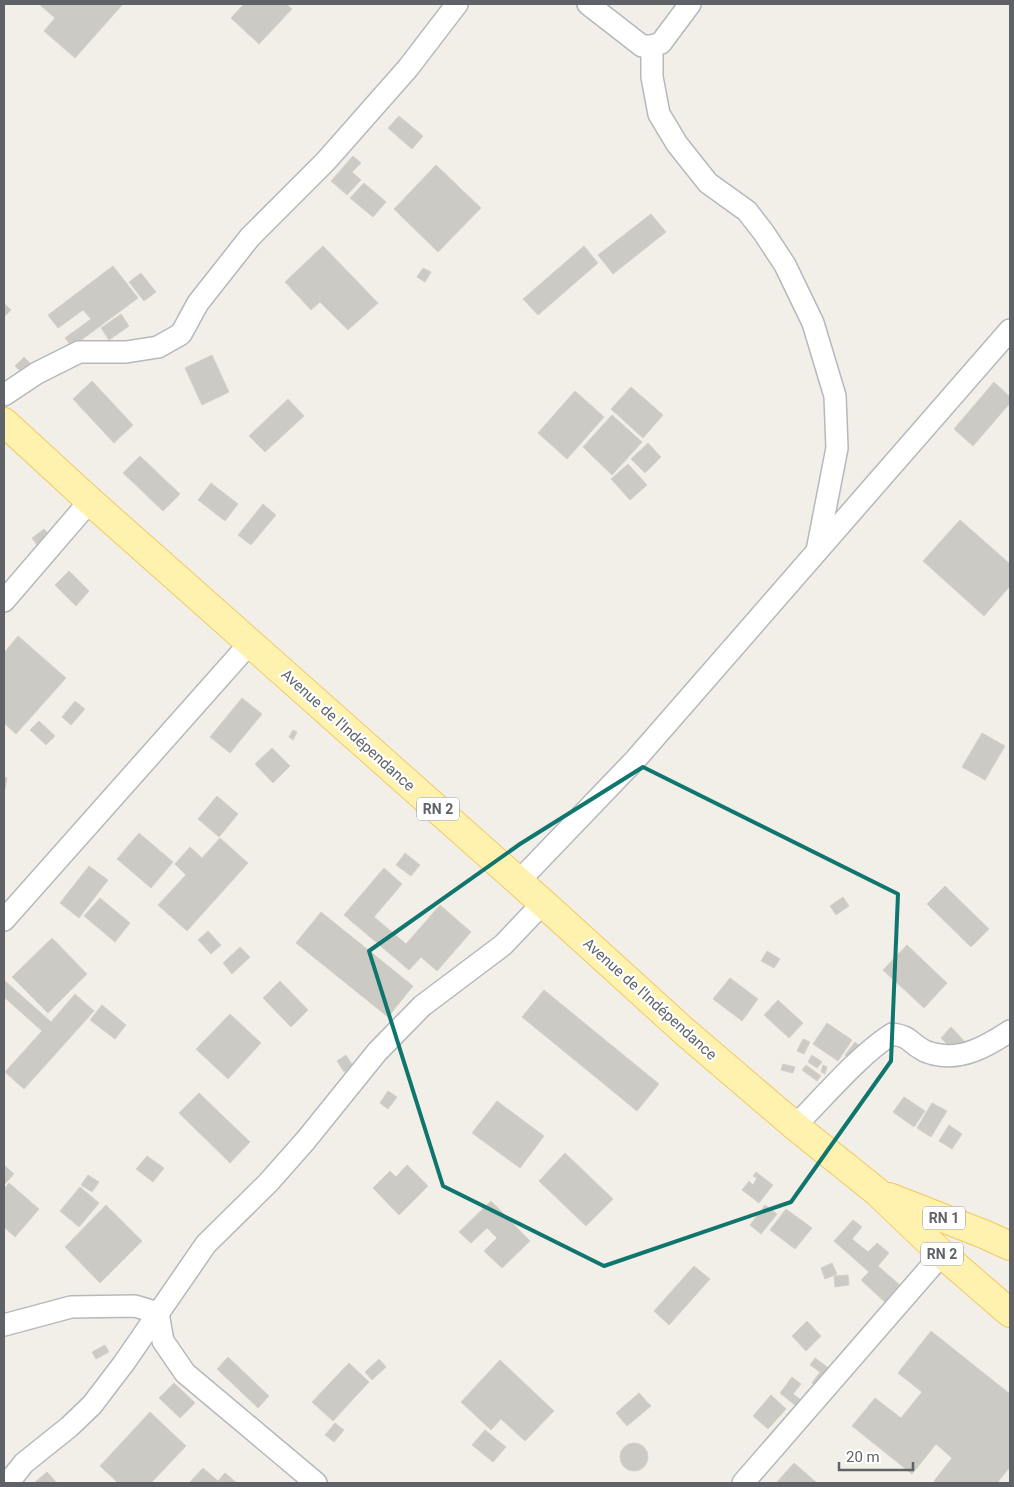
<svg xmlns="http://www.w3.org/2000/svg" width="1014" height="1487" viewBox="0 0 1014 1487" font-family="Roboto,sans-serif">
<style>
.building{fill:#cccac5;stroke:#d6d1c6}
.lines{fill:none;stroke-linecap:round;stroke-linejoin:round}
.street-casing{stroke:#b5b8bc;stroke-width:24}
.primary-casing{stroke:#f2c960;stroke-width:30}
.street{stroke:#fff;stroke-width:21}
.primary{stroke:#fff2af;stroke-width:28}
.marked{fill:none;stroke:#0f766e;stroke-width:4;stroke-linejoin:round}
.labels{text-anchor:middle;stroke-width:4.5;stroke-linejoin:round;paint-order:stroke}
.shield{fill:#fff;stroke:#8f9295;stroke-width:1}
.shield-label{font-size:14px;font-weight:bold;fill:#5f6368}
.street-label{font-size:15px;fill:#5f6368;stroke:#fff}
</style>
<rect width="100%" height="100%" fill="#f1efe8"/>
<g class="building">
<path d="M 39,4 L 123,4 L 75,58 L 44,31 L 55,18 Z"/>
<path d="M 244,4 L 286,4 L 292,9 L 259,44 L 231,18 Z"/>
<path d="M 399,116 L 423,136 L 412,149 L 388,128 Z"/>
<path d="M 353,156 L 361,163 L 352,172 L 361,180 L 347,195 L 331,181 Z"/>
<path d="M 436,165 L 481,208 L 438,252 L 394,209 Z"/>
<path d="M 364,183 L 386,202 L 373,217 L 350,198 Z"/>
<path d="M 651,214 L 666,232 L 613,274 L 598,255 Z"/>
<path d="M 323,246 L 378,303 L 348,330 L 320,302 L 311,310 L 285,282 Z"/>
<path d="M 584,246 L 598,263 L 538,315 L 523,299 Z"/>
<path d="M 113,266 L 138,298 L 72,347 L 65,338 L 91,319 L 83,310 L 58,328 L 48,315 Z"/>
<path d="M 423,268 L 431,272 L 425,282 L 417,277 Z"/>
<path d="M 141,273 L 156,292 L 144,301 L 129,282 Z"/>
<path d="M 4,303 L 11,310 L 4,317 Z"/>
<path d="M 121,314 L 129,326 L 109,340 L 101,328 Z"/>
<path d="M 212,355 L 229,392 L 202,405 L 185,368 Z"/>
<path d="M 24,357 L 33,366 L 24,374 L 15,366 Z"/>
<path d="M 92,381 L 133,425 L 114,443 L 73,399 Z"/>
<path d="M 994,382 L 1010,397 L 1010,403 L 973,446 L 954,429 Z"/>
<path d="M 631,387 L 663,415 L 643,438 L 611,409 Z"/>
<path d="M 575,391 L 604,417 L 567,459 L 538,433 Z"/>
<path d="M 288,399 L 304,416 L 265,452 L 249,436 Z"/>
<path d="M 612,415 L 642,442 L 612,475 L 583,447 Z"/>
<path d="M 648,443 L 661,457 L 645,473 L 631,459 Z"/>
<path d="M 140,456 L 180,494 L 163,511 L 123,473 Z"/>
<path d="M 628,464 L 647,485 L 630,500 L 611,479 Z"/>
<path d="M 211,483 L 238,504 L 225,521 L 198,500 Z"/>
<path d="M 263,504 L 276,515 L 251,545 L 238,535 Z"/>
<path d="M 960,520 L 1010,564 L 1010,586 L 984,616 L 923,561 Z"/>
<path d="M 44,529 L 53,539 L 40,549 L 32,538 Z"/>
<path d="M 69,571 L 89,591 L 76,606 L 55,585 Z"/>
<path d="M 18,636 L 66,678 L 16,734 L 4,723 L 4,653 Z"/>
<path d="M 242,698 L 262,714 L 230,753 L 210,737 Z"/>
<path d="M 75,701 L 85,709 L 71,725 L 62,717 Z"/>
<path d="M 39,721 L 55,736 L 46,745 L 30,730 Z"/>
<path d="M 293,730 L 297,732 L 293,740 L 289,737 Z"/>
<path d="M 982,733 L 1005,746 L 985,780 L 962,767 Z"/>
<path d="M 272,748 L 290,766 L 273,783 L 255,764 Z"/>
<path d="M 4,777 L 7,778 L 5,789 L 4,789 Z"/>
<path d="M 217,796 L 238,814 L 219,837 L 198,819 Z"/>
<path d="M 139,833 L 173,862 L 151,888 L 117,859 Z"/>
<path d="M 220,838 L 248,863 L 187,931 L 158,905 L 186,875 L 175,864 L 190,847 L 202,858 Z"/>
<path d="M 405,853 L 420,865 L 411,876 L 396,865 Z"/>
<path d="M 89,866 L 108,880 L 79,918 L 60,903 Z"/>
<path d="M 384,868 L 402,884 L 374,917 L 406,944 L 440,905 L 471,932 L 437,971 L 421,957 L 409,970 L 344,915 Z"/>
<path d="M 945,886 L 989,929 L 971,947 L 927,904 Z"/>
<path d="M 843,897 L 849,906 L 836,915 L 830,906 Z"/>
<path d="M 100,898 L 130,923 L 115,942 L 84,916 Z"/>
<path d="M 321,912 L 413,986 L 388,1017 L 296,943 Z"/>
<path d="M 208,931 L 221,945 L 211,954 L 198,940 Z"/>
<path d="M 52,938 L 87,974 L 48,1013 L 12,977 Z"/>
<path d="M 907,945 L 947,983 L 924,1008 L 883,970 Z"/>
<path d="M 240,947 L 250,957 L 232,974 L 223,963 Z"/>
<path d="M 767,951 L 780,959 L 774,968 L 761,961 Z"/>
<path d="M 730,978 L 758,999 L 742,1021 L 713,999 Z"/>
<path d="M 4,980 L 51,1022 L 75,994 L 94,1011 L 24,1089 L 5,1072 L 42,1031 L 4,997 Z"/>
<path d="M 280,981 L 308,1010 L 291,1027 L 263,998 Z"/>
<path d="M 544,990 L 659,1084 L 637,1111 L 522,1017 Z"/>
<path d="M 778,1000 L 803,1023 L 789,1038 L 764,1015 Z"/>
<path d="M 102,1005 L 126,1025 L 115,1039 L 90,1020 Z"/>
<path d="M 230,1014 L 261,1043 L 228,1079 L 196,1049 Z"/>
<path d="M 827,1023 L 852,1040 L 838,1061 L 813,1044 Z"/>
<path d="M 951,1027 L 967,1044 L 957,1054 L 941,1038 Z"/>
<path d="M 803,1039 L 810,1042 L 804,1054 L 797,1051 Z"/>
<path d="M 855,1042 L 860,1046 L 850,1059 L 845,1055 Z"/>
<path d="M 346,1055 L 353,1066 L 344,1072 L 337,1061 Z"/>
<path d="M 812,1055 L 822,1062 L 817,1068 L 808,1062 Z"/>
<path d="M 783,1064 L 795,1067 L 793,1073 L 781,1070 Z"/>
<path d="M 806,1065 L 821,1076 L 817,1081 L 802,1070 Z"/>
<path d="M 823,1065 L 827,1067 L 825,1074 L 821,1072 Z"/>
<path d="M 388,1091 L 397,1097 L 388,1109 L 380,1103 Z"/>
<path d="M 199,1093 L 250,1142 L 230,1163 L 179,1113 Z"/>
<path d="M 904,1097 L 925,1111 L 914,1127 L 893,1112 Z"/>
<path d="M 497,1101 L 544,1136 L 520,1168 L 472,1133 Z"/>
<path d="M 932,1103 L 947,1111 L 931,1137 L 917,1128 Z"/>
<path d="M 949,1125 L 962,1134 L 952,1149 L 939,1141 Z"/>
<path d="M 565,1153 L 613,1199 L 586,1226 L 539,1181 Z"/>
<path d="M 147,1156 L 164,1168 L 153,1182 L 136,1169 Z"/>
<path d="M 4,1165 L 14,1174 L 4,1185 Z"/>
<path d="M 407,1165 L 428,1186 L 399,1215 L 373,1188 L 390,1171 L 396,1177 Z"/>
<path d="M 756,1172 L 773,1185 L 759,1203 L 742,1190 L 749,1181 L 753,1185 L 757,1178 L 753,1176 Z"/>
<path d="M 88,1175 L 99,1182 L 92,1192 L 81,1185 Z"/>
<path d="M 9,1183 L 39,1209 L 15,1237 L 4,1227 L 4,1189 Z"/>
<path d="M 80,1187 L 99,1203 L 79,1227 L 60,1211 Z"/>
<path d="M 491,1201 L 530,1241 L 502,1268 L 484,1251 L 497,1238 L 487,1228 L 471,1243 L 459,1232 Z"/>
<path d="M 106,1205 L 142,1241 L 100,1283 L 65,1247 Z"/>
<path d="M 765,1205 L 777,1214 L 761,1234 L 750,1225 Z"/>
<path d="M 786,1209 L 812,1228 L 795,1249 L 770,1230 Z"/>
<path d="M 853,1220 L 862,1227 L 852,1239 L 868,1252 L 877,1243 L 889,1253 L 878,1266 L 902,1287 L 887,1304 L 861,1280 L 869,1272 L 834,1241 Z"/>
<path d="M 832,1263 L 837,1274 L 825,1279 L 821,1268 Z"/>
<path d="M 694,1266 L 710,1279 L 669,1325 L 654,1311 Z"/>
<path d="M 848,1275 L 849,1285 L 835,1287 L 834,1276 Z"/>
<path d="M 807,1321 L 821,1336 L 806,1351 L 792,1336 Z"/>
<path d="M 931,1331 L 1010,1394 L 1010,1467 L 997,1483 L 936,1483 L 934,1481 L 952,1458 L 936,1444 L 912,1474 L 852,1426 L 875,1398 L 901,1418 L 922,1392 L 898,1373 Z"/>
<path d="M 105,1345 L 109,1352 L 96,1359 L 92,1352 Z"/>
<path d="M 228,1357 L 269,1396 L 258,1408 L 217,1369 Z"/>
<path d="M 815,1358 L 834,1372 L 818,1387 L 812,1383 L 820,1372 L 810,1365 Z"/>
<path d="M 379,1359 L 386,1367 L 372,1380 L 365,1372 Z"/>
<path d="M 500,1360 L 554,1411 L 525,1441 L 501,1419 L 491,1430 L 461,1402 Z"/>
<path d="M 349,1363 L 369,1382 L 333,1421 L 312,1402 Z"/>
<path d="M 792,1377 L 801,1384 L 793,1394 L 801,1400 L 796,1406 L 780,1393 Z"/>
<path d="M 174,1383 L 195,1403 L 180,1418 L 159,1398 Z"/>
<path d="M 639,1393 L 651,1406 L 627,1426 L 616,1413 Z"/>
<path d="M 771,1395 L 786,1409 L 768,1429 L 753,1416 Z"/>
<path d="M 150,1412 L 186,1446 L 151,1483 L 118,1483 L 100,1466 Z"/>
<path d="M 335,1423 L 344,1430 L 334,1442 L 325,1435 Z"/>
<path d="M 485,1430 L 506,1447 L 493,1462 L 472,1445 Z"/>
<circle cx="634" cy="1457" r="14"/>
<path d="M 794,1463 L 817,1483 L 776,1483 Z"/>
<path d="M 203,1468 L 218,1481 L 225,1473 L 237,1483 L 189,1483 Z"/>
<path d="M 47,1472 L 56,1482 L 54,1483 L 34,1483 Z"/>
</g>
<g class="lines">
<defs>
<g id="street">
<path d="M 588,4 L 642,46 L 652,46 L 661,43 L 690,4"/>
<path d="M 652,46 L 652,77 L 659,114 L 677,144 L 708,183 L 747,211 L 764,233 L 785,265 L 813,323 L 835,396 L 837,448 L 817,551"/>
<path d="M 4,395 L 37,373 L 79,352 L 126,352 L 158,347 L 181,334 L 198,303 L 250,237 L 326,161 L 408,68 L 457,4"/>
<path d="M 4,601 L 90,501"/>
<path d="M 519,881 L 636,759 L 1010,330"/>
<path d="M 4,920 L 250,643"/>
<path d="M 795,1126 C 824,1097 859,1055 892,1034 C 912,1037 908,1042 923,1050 C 926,1052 930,1053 934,1054 C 962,1061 987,1046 1010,1031"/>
<path d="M 4,1325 L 71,1307 L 135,1306 L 158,1313 L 163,1341 L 185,1373 L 316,1483"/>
<path d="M 8,1483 L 24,1463 L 69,1427 L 92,1405 L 124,1363 L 206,1244 L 268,1183 L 306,1140 L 377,1052 L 422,1006 L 503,945 L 543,903"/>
<path d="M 743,1483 L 942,1254"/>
</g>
<g id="primary">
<path d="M 4,422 L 90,501 L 543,903 L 685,1032 L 795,1126 L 876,1191 L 942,1254 L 1010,1313"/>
<path d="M 889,1197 L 986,1235 L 1010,1246"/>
</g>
</defs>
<use href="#street" class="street-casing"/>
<use href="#primary" class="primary-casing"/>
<use href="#street" class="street"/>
<use href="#primary" class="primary"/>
</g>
<path class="marked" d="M 643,767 L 898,894 L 891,1061 L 791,1202 L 604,1266 L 443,1186 L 369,951 L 520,844 Z"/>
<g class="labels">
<g class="shield">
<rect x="417" y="797.5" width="42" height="23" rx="4"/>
<rect x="923" y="1206.5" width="42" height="23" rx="4"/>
<rect x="921" y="1242.5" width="42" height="23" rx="4"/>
</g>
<g class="shield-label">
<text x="438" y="814">RN 2</text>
<text x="944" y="1223">RN 1</text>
<text x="942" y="1259">RN 2</text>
</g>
<g class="street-label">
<text transform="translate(348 730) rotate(42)" y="5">Avenue de l'Indépendance</text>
<text transform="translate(650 999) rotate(42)" y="5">Avenue de l'Indépendance</text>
</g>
</g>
<rect width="1014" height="1487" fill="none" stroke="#5f6368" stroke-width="10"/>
<path d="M839 1462v8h74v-8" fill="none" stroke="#5f6368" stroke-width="2.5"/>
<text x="846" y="1462" font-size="15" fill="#5f6368" stroke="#ffffff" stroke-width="4" paint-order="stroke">20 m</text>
</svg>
